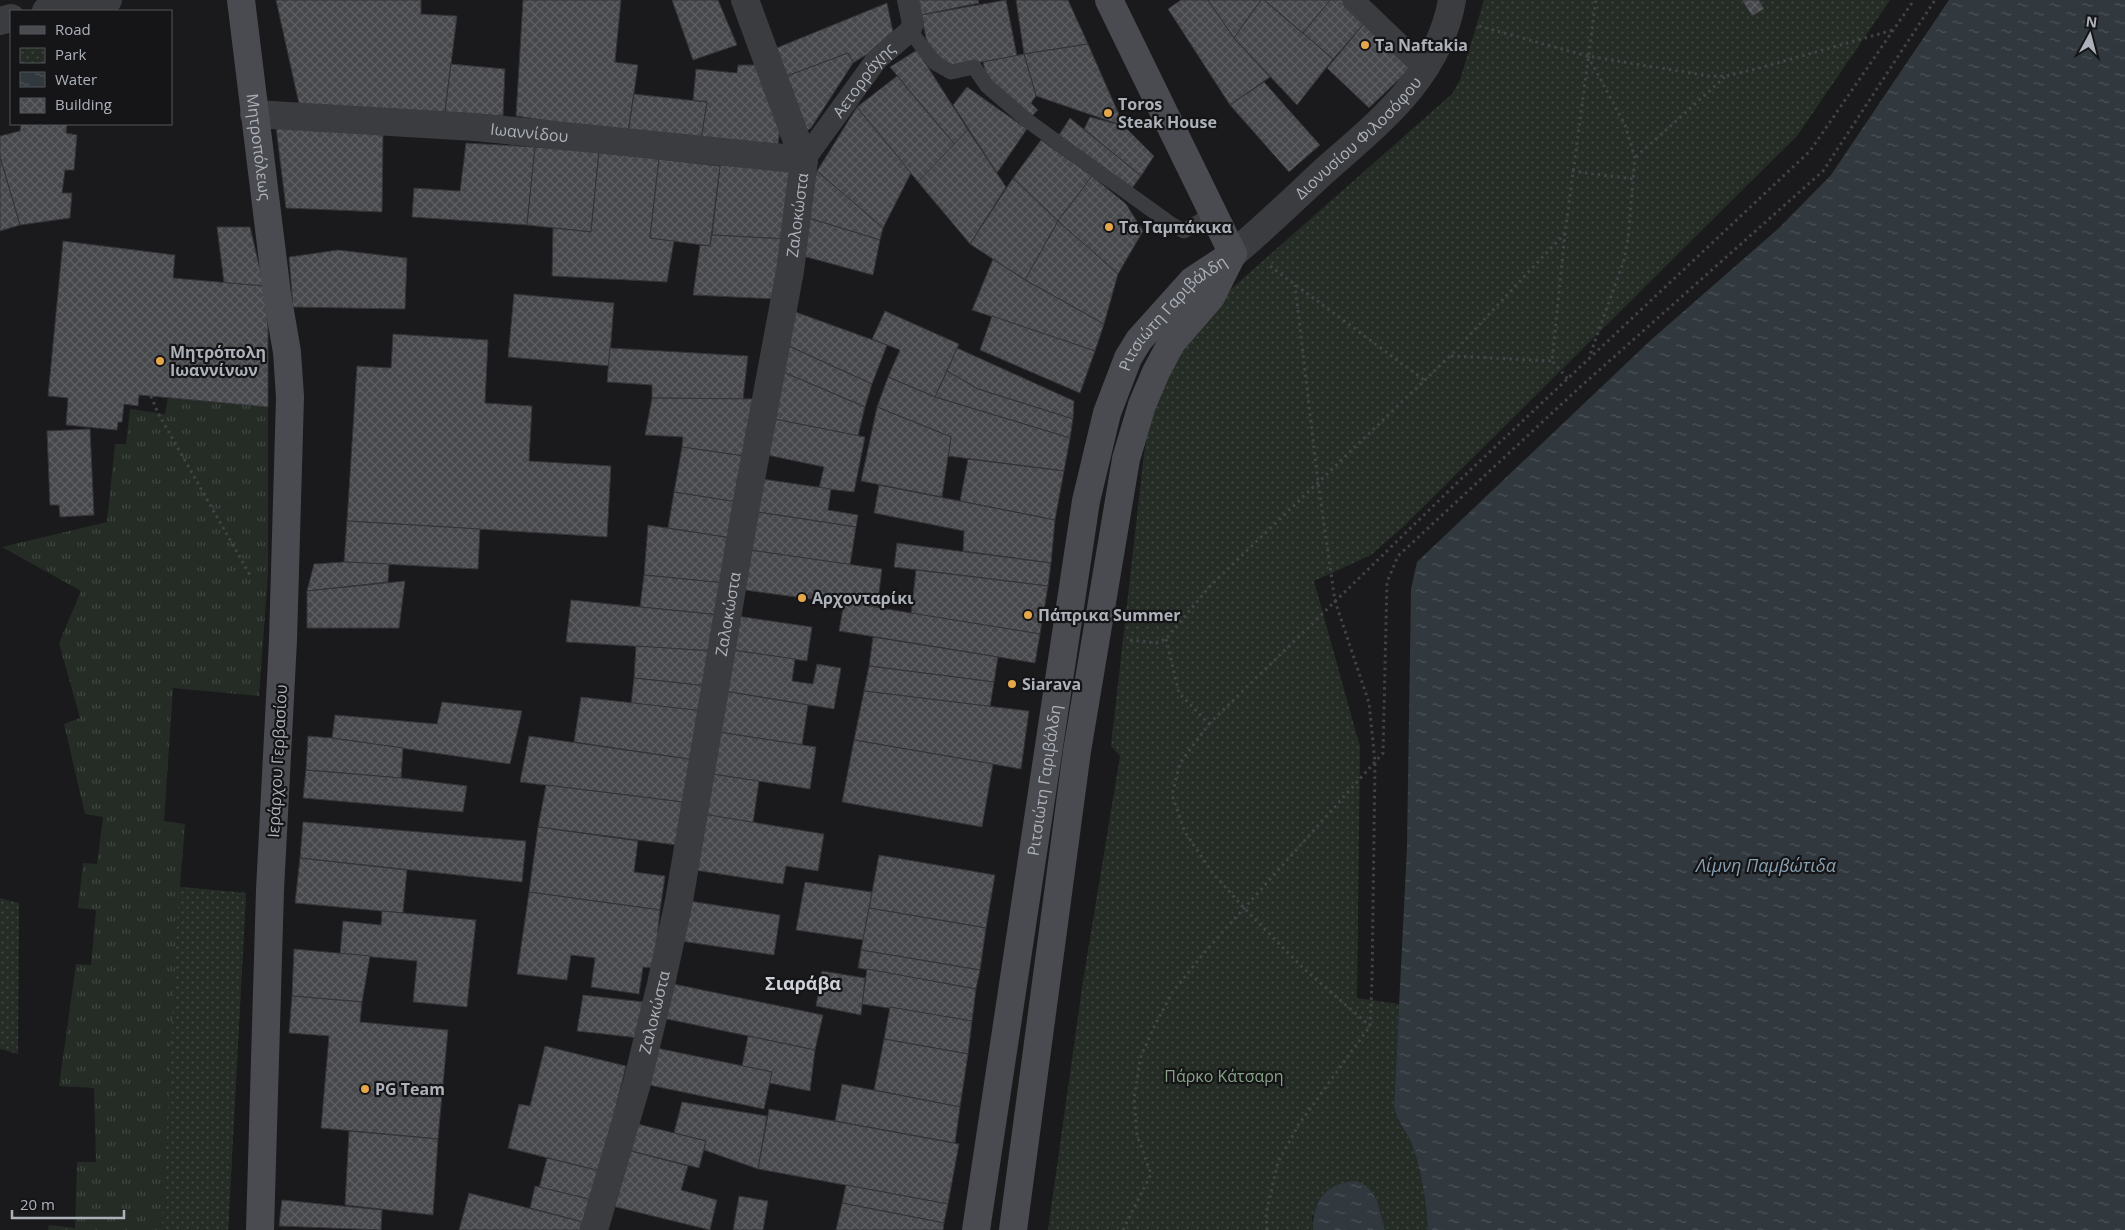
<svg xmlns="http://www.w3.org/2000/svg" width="2125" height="1230" viewBox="0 0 2125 1230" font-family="'Open Sans',sans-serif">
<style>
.grass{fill:url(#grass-tufts)}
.park{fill:url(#park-dots)}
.water{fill:url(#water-ripples)}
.building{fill:url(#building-cross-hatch);stroke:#343438}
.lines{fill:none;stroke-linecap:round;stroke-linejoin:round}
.path{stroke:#414347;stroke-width:3;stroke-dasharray:2.5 4;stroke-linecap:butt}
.service{stroke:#3b3c40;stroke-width:15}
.pedestrian{stroke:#3b3c40;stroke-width:22}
.minor{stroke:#3b3c40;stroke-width:28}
.tertiary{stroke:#3b3c40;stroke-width:28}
.secondary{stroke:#494b50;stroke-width:28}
.poi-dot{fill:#e4a74a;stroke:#151517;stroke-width:2}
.labels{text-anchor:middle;stroke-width:4.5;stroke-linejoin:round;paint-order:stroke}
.poi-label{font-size:16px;font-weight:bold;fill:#adb2ba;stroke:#151517;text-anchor:start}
.street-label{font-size:16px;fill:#adb2ba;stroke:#151517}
.park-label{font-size:16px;fill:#86a386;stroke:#151517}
.water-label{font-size:18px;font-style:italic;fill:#88a1b2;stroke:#151517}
.neighbourhood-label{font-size:18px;font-weight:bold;fill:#ced1d7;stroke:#151517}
</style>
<defs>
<pattern id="grass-tufts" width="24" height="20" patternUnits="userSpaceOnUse" patternTransform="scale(1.25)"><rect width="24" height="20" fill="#242c25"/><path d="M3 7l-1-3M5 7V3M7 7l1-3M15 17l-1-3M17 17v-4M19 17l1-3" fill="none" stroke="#414843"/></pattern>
<pattern id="park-dots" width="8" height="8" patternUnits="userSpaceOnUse" patternTransform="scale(1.25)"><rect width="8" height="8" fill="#242c25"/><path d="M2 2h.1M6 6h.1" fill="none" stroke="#414843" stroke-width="1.8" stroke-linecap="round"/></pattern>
<pattern id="water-ripples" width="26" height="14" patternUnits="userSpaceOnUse" patternTransform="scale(1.25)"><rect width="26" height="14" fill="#31393f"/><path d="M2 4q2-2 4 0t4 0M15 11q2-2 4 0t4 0" fill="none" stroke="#4c5359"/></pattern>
<pattern id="building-cross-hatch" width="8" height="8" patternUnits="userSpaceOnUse" patternTransform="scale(1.25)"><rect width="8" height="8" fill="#47484c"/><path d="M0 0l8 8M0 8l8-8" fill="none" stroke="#5f6064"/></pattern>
</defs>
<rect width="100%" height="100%" fill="#1a1a1c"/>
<path class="grass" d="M 168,396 L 268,407 L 268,574 L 259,696 L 173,688 L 164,821 L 185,824 L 180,887 L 246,893 L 228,1230 L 48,1230 L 49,1225 L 75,1228 L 77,1162 L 96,1162 L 94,1088 L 59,1086 L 76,964 L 91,965 L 96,910 L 78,908 L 83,863 L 97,864 L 103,817 L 85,814 L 64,724 L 80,718 L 59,643 L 81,591 L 2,547 L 107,522 L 115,444 L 126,444 L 130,409 L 165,414 Z"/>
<g class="park">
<path d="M 1484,0 L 1890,0 L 1797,136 L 1404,526 L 1371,555 L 1314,581 L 1360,747 L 1357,998 L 1399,1004 L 1394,1107 C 1397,1121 1405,1129 1411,1142 C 1422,1171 1426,1200 1428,1230 L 1385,1230 L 1377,1200 L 1368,1187 L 1312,1216 L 1313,1230 L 1048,1230 L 1083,981 L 1120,756 L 1111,746 L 1144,454 L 1151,412 L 1173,362 L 1231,289 L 1452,94 L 1460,80 Z"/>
<path d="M 179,887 L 246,893 L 228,1230 L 162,1230 Z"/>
<path d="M 0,898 L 19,903 L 18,1054 L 0,1049 Z"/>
</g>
<g class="water">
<path d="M 1949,0 L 2125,0 L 2125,1230 L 1428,1230 C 1426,1200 1422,1171 1411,1142 C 1405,1129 1397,1121 1394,1107 L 1407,847 L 1411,589 L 1417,562 L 1652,339 L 1779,228 L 1831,175 Z"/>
<path d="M 1357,1181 L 1368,1187 L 1377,1200 L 1385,1230 L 1313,1230 C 1312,1201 1327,1182 1357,1181 Z"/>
</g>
<g class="building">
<path d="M 276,0 L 421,0 L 421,14 L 457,16 L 445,112 L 299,104 Z"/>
<path d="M 523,0 L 621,0 L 615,62 L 638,65 L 628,133 L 516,116 Z"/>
<path d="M 672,0 L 718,0 L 737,45 L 693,60 Z"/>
<path d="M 917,0 L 978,0 L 979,3 L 921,15 Z"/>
<path d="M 1006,0 L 1017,56 L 951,67 L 928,47 L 921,15 Z"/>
<path d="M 1016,0 L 1068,0 L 1088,44 L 1024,54 Z"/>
<path d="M 1181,0 L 1208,0 L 1234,38 L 1270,77 L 1230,105 L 1168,9 Z"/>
<path d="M 1208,0 L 1261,0 L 1234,38 Z"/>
<path d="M 1261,0 L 1264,0 L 1333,59 L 1297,105 L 1234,38 Z"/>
<path d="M 1264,0 L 1330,0 L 1303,33 Z"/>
<path d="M 1330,0 L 1348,0 L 1368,19 L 1333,59 L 1303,33 Z"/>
<path d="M 1742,0 L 1759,0 L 1764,9 L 1752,16 Z"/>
<path d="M 887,3 L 894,37 L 853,63 L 848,53 L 782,78 L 769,51 Z"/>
<path d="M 1368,19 L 1414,65 L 1369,108 L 1327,68 Z"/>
<path d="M 1088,44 L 1124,126 L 1036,96 L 1024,54 Z"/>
<path d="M 917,50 L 968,130 L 955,145 L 890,67 Z"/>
<path d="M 848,53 L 853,63 L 811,128 L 801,134 L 782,78 Z"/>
<path d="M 1024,54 L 1036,96 L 1031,103 L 1038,110 L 1030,118 L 988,82 L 983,62 Z"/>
<path d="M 451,64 L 505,69 L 503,116 L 445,112 Z"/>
<path d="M 738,65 L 761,65 L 782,115 L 777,151 L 701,139 L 707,102 L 693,100 L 696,69 L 737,73 Z"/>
<path d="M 897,76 L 955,145 L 918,182 L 857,107 Z"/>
<path d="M 1264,82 L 1320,145 L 1289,172 L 1230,105 Z"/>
<path d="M 967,87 L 1027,129 L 997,173 L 953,105 Z"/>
<path d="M 634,94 L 707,102 L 701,139 L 628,133 Z"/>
<path d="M 857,107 L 911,173 L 883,228 L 817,171 Z"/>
<path d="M 1090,117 L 1124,126 L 1154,156 L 1141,176 L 1084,129 Z"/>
<path d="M 1070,118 L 1141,176 L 1130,191 L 1057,138 Z"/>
<path d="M 21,124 L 67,124 L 66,133 L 77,135 L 74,170 L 65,170 L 62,193 L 72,193 L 70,218 L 20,225 L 0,157 L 0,136 L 20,131 Z"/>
<path d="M 276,127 L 383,133 L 382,212 L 286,208 Z"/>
<path d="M 968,130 L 1006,187 L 970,244 L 918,182 Z"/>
<path d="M 1041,140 L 1092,176 L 1058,221 L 1013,178 Z"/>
<path d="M 466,143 L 535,147 L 527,225 L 412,217 L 414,188 L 460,191 Z"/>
<path d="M 535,147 L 599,152 L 591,232 L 527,225 Z"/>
<path d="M 599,152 L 659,159 L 650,238 L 674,241 L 667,282 L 552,276 L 553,228 L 591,232 Z"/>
<path d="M 0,157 L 20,225 L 0,231 Z"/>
<path d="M 721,158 L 796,166 L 786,239 L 712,235 Z"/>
<path d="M 659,159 L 720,166 L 710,246 L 650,238 Z"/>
<path d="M 817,171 L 883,228 L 880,240 L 805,217 Z"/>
<path d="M 1092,176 L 1126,204 L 1143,231 L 1118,274 L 1058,221 Z"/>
<path d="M 1013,178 L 1058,221 L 1025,280 L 970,244 Z"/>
<path d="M 805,217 L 880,240 L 873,275 L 799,255 Z"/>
<path d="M 1058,221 L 1118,274 L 1104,324 L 1025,280 Z"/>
<path d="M 217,227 L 250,227 L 264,286 L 224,283 Z"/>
<path d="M 712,235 L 786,239 L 776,299 L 693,295 L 700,245 L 710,246 Z"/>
<path d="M 63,241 L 175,255 L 173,278 L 264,286 L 268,327 L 268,407 L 139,395 L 138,406 L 124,404 L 122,422 L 118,422 L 117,430 L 66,425 L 68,398 L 48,396 Z"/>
<path d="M 338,250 L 407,258 L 405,309 L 293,307 L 289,257 Z"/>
<path d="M 993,259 L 1025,280 L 1104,324 L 1095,351 L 972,310 Z"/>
<path d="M 514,294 L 614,303 L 609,366 L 508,357 Z"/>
<path d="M 790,310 L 887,345 L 872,384 L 782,343 Z"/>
<path d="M 885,311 L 959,344 L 935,397 L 888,377 L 900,350 L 872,339 Z"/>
<path d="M 992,316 L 1095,351 L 1080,393 L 980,350 Z"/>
<path d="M 393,334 L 488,340 L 485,403 L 532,406 L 529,461 L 611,466 L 607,537 L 347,521 L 357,366 L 391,368 Z"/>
<path d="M 782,343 L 872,384 L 865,407 L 776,369 Z"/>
<path d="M 610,348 L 748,356 L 743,399 L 652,398 L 652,385 L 607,382 Z"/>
<path d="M 957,348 L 1074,401 L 1073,419 L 978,389 L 947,371 Z"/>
<path d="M 776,369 L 865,407 L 858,436 L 769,418 Z"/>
<path d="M 947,371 L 978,389 L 1073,419 L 1070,438 L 935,397 Z"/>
<path d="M 888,377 L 935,397 L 1070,438 L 1064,471 L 948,456 L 951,437 L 877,407 Z"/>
<path d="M 652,398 L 759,399 L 744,456 L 682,447 L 683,437 L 645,435 Z"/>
<path d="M 877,407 L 951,437 L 942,497 L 861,481 Z"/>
<path d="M 769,418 L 865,437 L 854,492 L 819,488 L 824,467 L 762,454 Z"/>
<path d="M 90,429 L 94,515 L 60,517 L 59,505 L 50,505 L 47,431 Z"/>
<path d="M 682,447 L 744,456 L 737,502 L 674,492 Z"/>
<path d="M 968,459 L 1064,471 L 1055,520 L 960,501 Z"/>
<path d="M 756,478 L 831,489 L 828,510 L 858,515 L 856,527 L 751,511 Z"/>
<path d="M 879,485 L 1055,520 L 1051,563 L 963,551 L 964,531 L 874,513 Z"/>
<path d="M 674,492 L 737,502 L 731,538 L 668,528 Z"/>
<path d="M 751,511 L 856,527 L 850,565 L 743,549 Z"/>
<path d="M 347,521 L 480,529 L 478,569 L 344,562 Z"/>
<path d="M 648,525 L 731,538 L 725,583 L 644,575 Z"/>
<path d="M 897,543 L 1051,563 L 1048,586 L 894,567 Z"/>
<path d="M 743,549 L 882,569 L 877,608 L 737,589 Z"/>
<path d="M 344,562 L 389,564 L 388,582 L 307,591 L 314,564 Z"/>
<path d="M 916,570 L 1048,586 L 1040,634 L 911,614 Z"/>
<path d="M 644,575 L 725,583 L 720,615 L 640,607 Z"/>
<path d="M 405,581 L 399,628 L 307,628 L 307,591 Z"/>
<path d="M 571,600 L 720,615 L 713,651 L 566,642 Z"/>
<path d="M 844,602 L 1040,634 L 1035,663 L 839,631 Z"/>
<path d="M 737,616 L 812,627 L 807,661 L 732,650 Z"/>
<path d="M 873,637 L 998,657 L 994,682 L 869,666 Z"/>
<path d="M 636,646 L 713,651 L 707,686 L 634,678 Z"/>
<path d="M 732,650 L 795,659 L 792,681 L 813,684 L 817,664 L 841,668 L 834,709 L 718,690 Z"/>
<path d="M 869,666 L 994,682 L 990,707 L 864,691 Z"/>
<path d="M 634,678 L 707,686 L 704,711 L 631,704 Z"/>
<path d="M 718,690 L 808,705 L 802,745 L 712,731 Z"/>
<path d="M 864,691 L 1029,711 L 1021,769 L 854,740 Z"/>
<path d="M 581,697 L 704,711 L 695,760 L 574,742 Z"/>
<path d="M 442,702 L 522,711 L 510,764 L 332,738 L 335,715 L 437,724 Z"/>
<path d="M 712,731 L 816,747 L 810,789 L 705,773 Z"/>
<path d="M 308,736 L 332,738 L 403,748 L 401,778 L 306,770 Z"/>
<path d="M 529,736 L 695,760 L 691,803 L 520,782 Z"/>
<path d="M 854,740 L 993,764 L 982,827 L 842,802 Z"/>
<path d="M 306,770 L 401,778 L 467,786 L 463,812 L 303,798 Z"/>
<path d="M 705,773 L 759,781 L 753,823 L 697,813 Z"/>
<path d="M 546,785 L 691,803 L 684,846 L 538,827 Z"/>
<path d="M 697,813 L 824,834 L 818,871 L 786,866 L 783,884 L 688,869 Z"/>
<path d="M 303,822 L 526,841 L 522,882 L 300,858 Z"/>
<path d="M 538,827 L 638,841 L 634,872 L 665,876 L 660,910 L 529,892 Z"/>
<path d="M 879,855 L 995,875 L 986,928 L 869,908 Z"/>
<path d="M 300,858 L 407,870 L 403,913 L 295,903 Z"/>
<path d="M 805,882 L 872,892 L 863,940 L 796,930 Z"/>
<path d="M 529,892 L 660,910 L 654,968 L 643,967 L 639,994 L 591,987 L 595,958 L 571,955 L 567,980 L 517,974 Z"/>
<path d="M 683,900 L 780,915 L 774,955 L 674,940 Z"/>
<path d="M 869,908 L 986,928 L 980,970 L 861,950 Z"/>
<path d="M 382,911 L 476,920 L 467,1007 L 413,1002 L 417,961 L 340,954 L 343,921 L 381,925 Z"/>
<path d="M 294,949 L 370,956 L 362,1002 L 292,996 Z"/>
<path d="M 861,950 L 980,970 L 976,989 L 858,968 Z"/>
<path d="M 867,969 L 976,989 L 972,1021 L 862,1004 Z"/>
<path d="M 822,971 L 865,978 L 861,1015 L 816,1006 Z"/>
<path d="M 669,983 L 823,1015 L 815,1050 L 662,1018 Z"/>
<path d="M 583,995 L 644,1002 L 639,1038 L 577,1031 Z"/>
<path d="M 292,996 L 362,1002 L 360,1022 L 448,1030 L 438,1139 L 321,1128 L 329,1036 L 289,1033 Z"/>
<path d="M 890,1007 L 972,1021 L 968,1054 L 884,1039 Z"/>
<path d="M 748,1036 L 815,1050 L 810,1091 L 769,1083 L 772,1072 L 742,1066 Z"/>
<path d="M 884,1039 L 968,1054 L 960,1107 L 874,1090 Z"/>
<path d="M 545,1046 L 626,1066 L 600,1171 L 508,1148 L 519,1104 L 530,1106 Z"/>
<path d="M 652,1047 L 772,1072 L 764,1109 L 644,1084 Z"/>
<path d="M 842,1084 L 960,1107 L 955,1143 L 835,1121 Z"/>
<path d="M 682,1102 L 767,1116 L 758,1169 L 704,1150 L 706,1141 L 674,1133 Z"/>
<path d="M 769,1109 L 959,1144 L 948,1204 L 758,1169 Z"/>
<path d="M 630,1122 L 706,1141 L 699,1168 L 623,1149 Z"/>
<path d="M 349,1131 L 438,1139 L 433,1215 L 345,1205 Z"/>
<path d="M 623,1149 L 688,1166 L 681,1190 L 717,1200 L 710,1230 L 608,1205 Z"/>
<path d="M 547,1158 L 600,1171 L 589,1199 L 539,1188 Z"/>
<path d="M 846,1185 L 948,1204 L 944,1223 L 842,1203 Z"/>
<path d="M 535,1186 L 589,1199 L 583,1222 L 530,1208 Z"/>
<path d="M 469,1193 L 583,1222 L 581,1230 L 459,1230 Z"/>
<path d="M 739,1196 L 768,1201 L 763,1230 L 733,1230 Z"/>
<path d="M 282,1200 L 382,1210 L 381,1230 L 279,1226 Z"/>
<path d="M 842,1203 L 944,1223 L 943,1230 L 836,1230 Z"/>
</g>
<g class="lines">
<g class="path">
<path d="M 1479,26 L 1587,56 L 1709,76 L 1726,76 L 1756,69 L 1893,30"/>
<path d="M 1588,56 L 1625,125 L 1635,158 L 1628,239 L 1624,260 L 1590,355"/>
<path d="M 1636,157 L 1726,76"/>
<path d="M 1572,171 L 1634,179"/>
<path d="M 1565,233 L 1552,361 L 1568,379"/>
<path d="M 1270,266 L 1424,380"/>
<path d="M 1451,356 L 1552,361"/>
<path d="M 151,396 L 158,413 L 250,575"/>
<path d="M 1166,639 L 1179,693 L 1209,724 L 1180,763 L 1172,795 L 1185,832 L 1211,871 L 1243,907 L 1302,967 L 1370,1026"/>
<path d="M 1130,640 L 1156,643 L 1166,639 L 1211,585 L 1450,356 L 1565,233 L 1596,0"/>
<path d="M 1209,724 L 1463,477 L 1810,151 L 1914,0"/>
<path d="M 1123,1230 L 1151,1174 L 1137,1135 L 1134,1098 L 1141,1056 L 1156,1023 L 1172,993 L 1204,953 L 1383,753 L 1387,582 L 1398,556 L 1579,388 L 1823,171 L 1935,0"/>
<path d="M 1267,1230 L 1266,1214 L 1278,1162 L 1299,1124 L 1370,1026 L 1372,982 L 1375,762 L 1369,703 L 1335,601 L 1318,482 L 1295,285"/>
</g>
<path class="service" d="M 910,31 L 935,63 L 951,72 L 974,67 L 987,86 L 1028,121 L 1171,224 L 1184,231 L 1214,212"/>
<g class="pedestrian">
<path d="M 1353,0 L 1425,69"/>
<path id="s1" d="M 804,160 L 877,59 L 910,31 L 913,23 L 908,0"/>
</g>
<g class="minor">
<path d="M 46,11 L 108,0"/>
<path d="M 0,21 L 11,18"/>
<path id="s2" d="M 254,114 L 475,127 L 804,160"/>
<path id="s3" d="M 594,1230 L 637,1083 L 661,984 L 679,901 L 746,506 L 790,271 L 804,160 L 745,0"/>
</g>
<path class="tertiary" id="s4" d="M 1233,254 C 1264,228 1293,200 1323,172 C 1378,123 1439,77 1452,0"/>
<g class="secondary">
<path id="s5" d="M 241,0 L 277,294 L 287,352 L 290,397 L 283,640 L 270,890 L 260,1230"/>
<path d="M 1109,0 L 1233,254"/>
<path id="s6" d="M 976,1230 L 1086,501 L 1107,413 L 1128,358 L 1139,340 L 1192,281 L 1233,254"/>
<path d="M 1013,1230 L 1077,751 L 1126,459 L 1142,405 L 1156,372 L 1172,342 L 1211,297 L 1232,255"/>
</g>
</g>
<g class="poi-dot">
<circle cx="1365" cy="45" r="5"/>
<circle cx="1108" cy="113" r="5"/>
<circle cx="1109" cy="227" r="5"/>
<circle cx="160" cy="361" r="5"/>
<circle cx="802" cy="598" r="5"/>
<circle cx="1028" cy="615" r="5"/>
<circle cx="1012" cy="684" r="5"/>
<circle cx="365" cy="1089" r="5"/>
</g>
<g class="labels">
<g class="poi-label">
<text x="1375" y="51">Ta Naftakia</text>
<text x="1118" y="110">Toros<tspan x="1118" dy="18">Steak House</tspan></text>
<text x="1119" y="233">Τα Ταμπάκικα</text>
<text x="170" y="358">Μητρόπολη<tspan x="170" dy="18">Ιωαννίνων</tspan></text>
<text x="812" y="604">Αρχονταρίκι</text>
<text x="1038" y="621">Πάπρικα Summer</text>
<text x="1022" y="690">Siarava</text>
<text x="375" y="1095">PG Team</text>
</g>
<g class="street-label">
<text dy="6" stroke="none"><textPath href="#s1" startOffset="100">Αετορράχης</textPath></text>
<text dy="6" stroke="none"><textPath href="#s2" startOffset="276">Ιωαννίδου</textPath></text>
<text dy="6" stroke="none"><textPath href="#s4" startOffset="171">Διονυσίου Φιλοσόφου</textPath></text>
<text dy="6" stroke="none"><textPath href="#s5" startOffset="148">Μητροπόλεως</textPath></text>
<text dy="6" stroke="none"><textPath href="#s3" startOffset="1036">Ζαλοκώστα</textPath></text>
<text dy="6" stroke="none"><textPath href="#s6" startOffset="950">Ριτσιώτη Γαριβάλδη</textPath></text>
<text dy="6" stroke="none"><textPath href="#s3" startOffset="631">Ζαλοκώστα</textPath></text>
<text transform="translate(277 761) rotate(-87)" y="6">Ιεράρχου Γερβασίου</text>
<text dy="6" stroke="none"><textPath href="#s6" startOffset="455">Ριτσιώτη Γαριβάλδη</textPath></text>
<text dy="6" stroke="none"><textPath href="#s3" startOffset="226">Ζαλοκώστα</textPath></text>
</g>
<g class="park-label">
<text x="1224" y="1082">Πάρκο Κάτσαρη</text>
</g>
<g class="water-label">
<text x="1766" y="872">Λίμνη Παμβώτιδα</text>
</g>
<g class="neighbourhood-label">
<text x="803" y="990">Σιαράβα</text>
</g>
</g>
<rect x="10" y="10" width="162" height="115" fill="#151517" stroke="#525458"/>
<rect x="20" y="26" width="25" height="8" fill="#494b50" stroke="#525458"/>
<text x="55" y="35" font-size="15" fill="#adb2ba">Road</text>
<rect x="20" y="48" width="25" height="15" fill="url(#park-dots)" stroke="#525458"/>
<text x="55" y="60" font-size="15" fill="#adb2ba">Park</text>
<rect x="20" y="72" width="25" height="15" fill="url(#water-ripples)" stroke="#525458"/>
<text x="55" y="85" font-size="15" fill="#adb2ba">Water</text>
<rect x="20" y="98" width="25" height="15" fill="url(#building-cross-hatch)" stroke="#525458"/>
<text x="55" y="110" font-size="15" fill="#adb2ba">Building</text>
<g transform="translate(2090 35) rotate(7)" stroke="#151517" stroke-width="4" paint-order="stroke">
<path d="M0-4L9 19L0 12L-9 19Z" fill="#adb2ba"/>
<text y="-8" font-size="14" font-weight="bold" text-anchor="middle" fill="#adb2ba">N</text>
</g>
<path d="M12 1210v8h112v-8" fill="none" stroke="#adb2ba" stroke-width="2.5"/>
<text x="20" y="1210" font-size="15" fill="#adb2ba" stroke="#151517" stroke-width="4" paint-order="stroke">20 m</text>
</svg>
